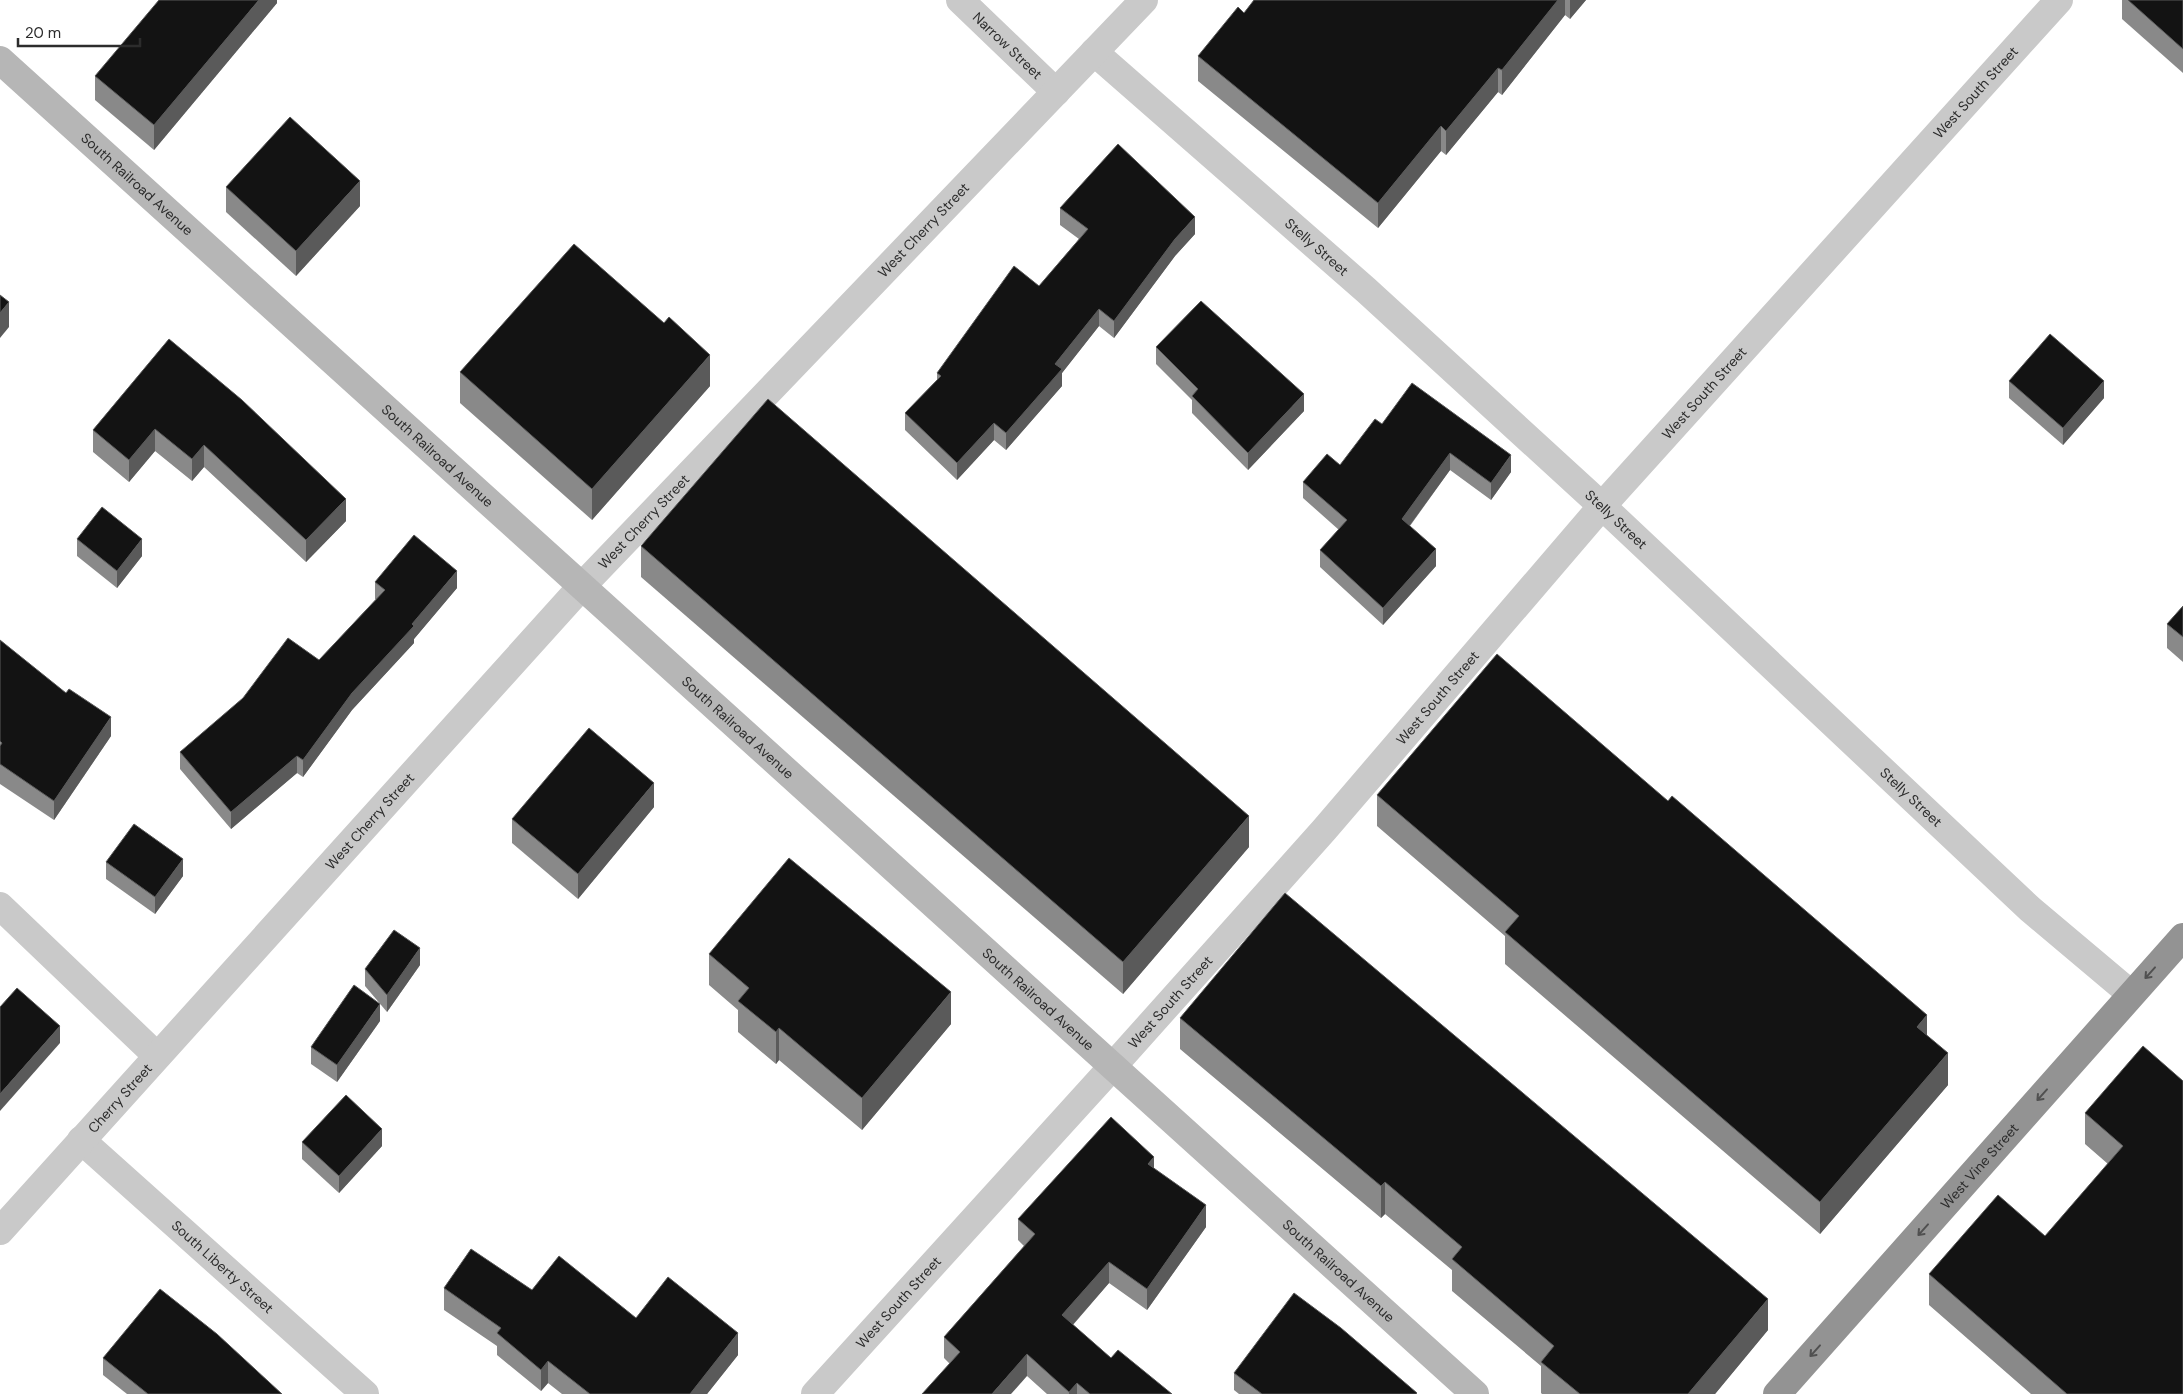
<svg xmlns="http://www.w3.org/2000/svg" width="2183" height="1394" viewBox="0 0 2183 1394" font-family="'DM Sans',sans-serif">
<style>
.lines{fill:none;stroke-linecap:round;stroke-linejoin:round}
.street{stroke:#c9c9c9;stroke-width:28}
.secondary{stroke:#b6b6b6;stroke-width:28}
.highway{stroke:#939393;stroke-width:28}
.wall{fill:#898989}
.shaded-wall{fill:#5a5a5a}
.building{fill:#131313;stroke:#5a5a5a}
.oneway{stroke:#505050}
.labels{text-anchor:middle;stroke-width:5;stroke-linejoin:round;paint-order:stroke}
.street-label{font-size:14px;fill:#2c2c2c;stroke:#fff}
</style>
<rect width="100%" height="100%" fill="#fff"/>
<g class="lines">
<g class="street">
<path id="s1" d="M 960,0 L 1056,92"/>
<path id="s2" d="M 1094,52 L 1366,290 L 1602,506 L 2030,909 L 2131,994"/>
<path d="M 0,906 L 156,1055"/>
<path id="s3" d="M 81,1140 L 365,1394"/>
<path id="s4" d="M 0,1231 L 582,586 L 1144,0"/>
<path id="s5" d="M 815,1394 L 1113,1066 L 1324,830 L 1602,506 L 2059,0"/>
</g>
<path class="secondary" id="s6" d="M 0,60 L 1475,1394"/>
<path class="highway" id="s7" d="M 1777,1394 L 2183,937"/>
</g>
<g class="wall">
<path d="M 277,0 L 277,3 L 154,150 L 95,100 L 95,76 Z"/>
<path d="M 1254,0 L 1586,0 L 1570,19 L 1565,15 L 1502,95 L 1498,92 L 1446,155 L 1441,151 L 1378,228 L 1198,81 L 1198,56 L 1244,13 Z"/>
<path d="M 2122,0 L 2183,0 L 2183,73 L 2122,19 Z"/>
<path d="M 226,187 L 360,206 L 296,276 L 226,212 Z"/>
<path d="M 1060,208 L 1195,234 L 1175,256 L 1114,338 L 1099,326 L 1062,373 L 1062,386 L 1006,450 L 994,440 L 957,480 L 905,430 L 905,413 L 937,380 L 937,373 L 1039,286 L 1079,239 L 1060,225 Z"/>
<path d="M 664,323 L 710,386 L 592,520 L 460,403 L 460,372 Z"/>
<path d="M 169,339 L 346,521 L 306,562 L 204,467 L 192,481 L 155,451 L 129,482 L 93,452 L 93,430 Z"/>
<path d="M 1156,347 L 1304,411 L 1248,470 L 1192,413 L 1192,400 L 1156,364 Z"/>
<path d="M 2009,381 L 2104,398 L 2063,445 L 2009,398 Z"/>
<path d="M 1382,424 L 1511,472 L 1491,500 L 1450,470 L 1410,526 L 1436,566 L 1383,625 L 1320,567 L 1320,550 L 1339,530 L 1303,498 L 1303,482 L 1340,465 Z"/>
<path d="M 77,539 L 142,556 L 117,588 L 77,556 Z"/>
<path d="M 641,546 L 1249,847 L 1123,994 L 641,577 Z"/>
<path d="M 375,582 L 457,588 L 414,639 L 414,643 L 352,710 L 303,777 L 297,773 L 231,829 L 180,769 L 180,752 L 319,660 L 376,599 L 375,599 Z"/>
<path d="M 2183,606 L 2183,662 L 2167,648 L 2167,624 Z"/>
<path d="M 0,640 L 111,736 L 54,820 L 0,784 Z"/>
<path d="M 1377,795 L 1927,1036 L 1948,1085 L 1820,1234 L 1505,964 L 1505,936 L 1377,826 Z"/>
<path d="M 654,807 L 578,899 L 512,843 L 512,819 Z"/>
<path d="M 106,862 L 183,876 L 155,914 L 106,879 Z"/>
<path d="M 709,954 L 951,1024 L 862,1130 L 779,1060 L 776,1064 L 738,1032 L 738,1010 L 709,985 Z"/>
<path d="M 420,965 L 387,1012 L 365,986 L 365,969 Z"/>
<path d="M 1180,1018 L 1768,1330 L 1715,1394 L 1542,1394 L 1541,1393 L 1541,1366 L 1452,1291 L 1452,1270 L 1385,1214 L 1381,1218 L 1180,1049 Z"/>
<path d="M 380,1021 L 337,1082 L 311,1064 L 311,1047 Z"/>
<path d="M 2183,1081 L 2183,1394 L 2031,1394 L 1929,1305 L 1929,1274 L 2045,1236 L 2108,1164 L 2085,1144 L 2085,1113 Z"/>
<path d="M 302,1142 L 382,1146 L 339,1193 L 302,1159 Z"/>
<path d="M 1154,1168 L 1206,1227 L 1147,1310 L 1109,1283 L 1073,1325 L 1111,1358 L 1172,1394 L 1047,1394 L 1027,1376 L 950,1364 L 944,1358 L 944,1337 L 1024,1246 L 1018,1240 L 1018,1219 Z"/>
<path d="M 444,1288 L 532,1290 L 636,1318 L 738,1355 L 707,1394 L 562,1394 L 548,1383 L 541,1391 L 497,1355 L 497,1346 L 444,1310 Z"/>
<path d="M 103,1358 L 282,1394 L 127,1394 L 103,1375 Z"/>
<path d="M 1234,1373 L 1417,1394 L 1239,1394 L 1234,1390 Z"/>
</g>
<g class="shaded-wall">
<path d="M 259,0 L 277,0 L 277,3 L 154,150 L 154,125 Z"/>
<path d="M 1558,0 L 1565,0 L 1565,15 L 1502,95 L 1502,70 Z"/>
<path d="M 1570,0 L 1586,0 L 1570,19 Z"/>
<path d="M 1498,68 L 1498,92 L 1446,155 L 1446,131 Z"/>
<path d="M 1441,126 L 1441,151 L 1378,228 L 1378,203 Z"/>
<path d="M 360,181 L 360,206 L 296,276 L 296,251 Z"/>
<path d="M 1195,217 L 1195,234 L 1175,256 L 1114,338 L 1114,321 L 1175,239 Z"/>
<path d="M 9,302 L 9,327 L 0,338 L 0,313 Z"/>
<path d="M 1099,309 L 1099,326 L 1062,373 L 1062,386 L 1006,450 L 1006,433 L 1055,364 Z"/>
<path d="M 710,355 L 710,386 L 592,520 L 592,489 Z"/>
<path d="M 2104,381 L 2104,398 L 2063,445 L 2063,428 Z"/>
<path d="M 1304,394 L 1304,411 L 1248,470 L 1248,453 Z"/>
<path d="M 994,423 L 994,440 L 957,480 L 957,463 Z"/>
<path d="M 155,429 L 155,451 L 129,482 L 129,460 Z"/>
<path d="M 204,445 L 204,467 L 192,481 L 192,459 Z"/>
<path d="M 1450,453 L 1450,470 L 1402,536 L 1402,519 Z"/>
<path d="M 1511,455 L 1511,472 L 1491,500 L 1491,483 Z"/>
<path d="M 346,499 L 346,521 L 306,562 L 306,540 Z"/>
<path d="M 142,539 L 142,556 L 117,588 L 117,571 Z"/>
<path d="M 1436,549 L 1436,566 L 1383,625 L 1383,608 Z"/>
<path d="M 457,571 L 457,588 L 414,639 L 414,643 L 352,710 L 303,777 L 303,760 L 352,693 L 412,624 Z"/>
<path d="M 111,717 L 111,736 L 54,820 L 54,801 Z"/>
<path d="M 297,756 L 297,773 L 231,829 L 231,812 Z"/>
<path d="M 654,783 L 654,807 L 578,899 L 578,874 Z"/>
<path d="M 1249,816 L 1249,847 L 1123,994 L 1123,962 Z"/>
<path d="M 183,859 L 183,876 L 155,914 L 155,897 Z"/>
<path d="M 420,948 L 420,965 L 387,1012 L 387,995 Z"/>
<path d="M 951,992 L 951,1024 L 862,1130 L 862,1098 Z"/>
<path d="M 380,1004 L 380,1021 L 337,1082 L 337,1065 Z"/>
<path d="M 1927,1015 L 1927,1047 L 1917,1027 Z"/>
<path d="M 60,1026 L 60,1043 L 0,1111 L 0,1094 Z"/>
<path d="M 779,1028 L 779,1060 L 776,1064 L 776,1032 Z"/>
<path d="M 1948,1053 L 1948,1085 L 1820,1234 L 1820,1202 Z"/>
<path d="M 382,1129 L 382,1146 L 339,1193 L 339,1176 Z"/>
<path d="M 1154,1157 L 1154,1179 L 1148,1164 Z"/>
<path d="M 1385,1182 L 1385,1214 L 1381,1218 L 1381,1186 Z"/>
<path d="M 1206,1205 L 1206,1227 L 1147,1310 L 1147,1289 Z"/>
<path d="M 1109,1262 L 1109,1283 L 1062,1337 L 1062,1315 Z"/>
<path d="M 1768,1299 L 1768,1330 L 1715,1394 L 1688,1394 Z"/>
<path d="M 738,1333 L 738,1355 L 707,1394 L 690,1394 Z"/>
<path d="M 1027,1354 L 1027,1376 L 1011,1394 L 992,1394 Z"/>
<path d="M 548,1361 L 548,1383 L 541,1391 L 541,1370 Z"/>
<path d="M 1077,1383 L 1077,1394 L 1069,1394 L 1069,1392 Z"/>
</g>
<g class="building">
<path d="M 159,0 L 259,0 L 154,125 L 95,76 Z"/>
<path d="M 1254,0 L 1558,0 L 1502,70 L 1498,68 L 1446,131 L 1441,126 L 1378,203 L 1198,56 L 1238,7 L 1244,13 Z"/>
<path d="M 2128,0 L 2183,0 L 2183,49 Z"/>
<path d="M 290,117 L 360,181 L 296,251 L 226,187 Z"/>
<path d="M 1118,144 L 1195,217 L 1175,239 L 1114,321 L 1099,309 L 1055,364 L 1062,369 L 1006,433 L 994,423 L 957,463 L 905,413 L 941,376 L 937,373 L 1014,266 L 1039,286 L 1088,229 L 1060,208 Z"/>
<path d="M 574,244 L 664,323 L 669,317 L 710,355 L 592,489 L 460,372 Z"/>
<path d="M 0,295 L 9,302 L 0,313 Z"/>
<path d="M 1201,301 L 1304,394 L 1248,453 L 1192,396 L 1198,389 L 1156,347 Z"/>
<path d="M 2050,334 L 2104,381 L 2063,428 L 2009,381 Z"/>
<path d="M 169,339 L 242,400 L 346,499 L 306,540 L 204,445 L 192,459 L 155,429 L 129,460 L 93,430 Z"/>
<path d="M 1412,383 L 1511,455 L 1491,483 L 1450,453 L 1402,519 L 1436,549 L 1383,608 L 1320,550 L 1347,520 L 1303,482 L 1327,454 L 1340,465 L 1375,419 L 1382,424 Z"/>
<path d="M 768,399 L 1249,816 L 1123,962 L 641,546 Z"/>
<path d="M 102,507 L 142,539 L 117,571 L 77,539 Z"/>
<path d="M 414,535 L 457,571 L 412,624 L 414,626 L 352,693 L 303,760 L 297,756 L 231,812 L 180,752 L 243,698 L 288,638 L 319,660 L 385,590 L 375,582 Z"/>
<path d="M 2183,606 L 2183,637 L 2167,624 Z"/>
<path d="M 0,640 L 66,693 L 69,689 L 111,717 L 54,801 L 0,764 L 0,746 L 2,743 L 0,741 Z"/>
<path d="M 1497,654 L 1668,801 L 1672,796 L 1927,1015 L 1917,1027 L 1948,1053 L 1820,1202 L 1505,932 L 1519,916 L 1377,795 Z"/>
<path d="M 589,728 L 654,783 L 578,874 L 512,819 Z"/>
<path d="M 134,824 L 183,859 L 155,897 L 106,862 Z"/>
<path d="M 789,858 L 951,992 L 862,1098 L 779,1028 L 776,1032 L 738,1001 L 749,988 L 709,954 Z"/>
<path d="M 1285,893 L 1768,1299 L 1688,1394 L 1580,1394 L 1541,1362 L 1554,1346 L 1452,1259 L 1462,1247 L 1385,1182 L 1381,1186 L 1180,1018 Z"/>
<path d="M 394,930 L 420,948 L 387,995 L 365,969 Z"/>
<path d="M 354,985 L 380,1004 L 337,1065 L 311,1047 Z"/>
<path d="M 17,988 L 60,1026 L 0,1094 L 0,1007 Z"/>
<path d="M 2143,1046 L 2183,1081 L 2183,1394 L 2067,1394 L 1929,1274 L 1998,1195 L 2045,1236 L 2123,1146 L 2085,1113 Z"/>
<path d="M 346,1095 L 382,1129 L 339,1176 L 302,1142 Z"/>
<path d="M 1111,1117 L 1154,1157 L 1148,1164 L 1206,1205 L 1147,1289 L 1109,1262 L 1062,1315 L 1111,1358 L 1118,1350 L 1172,1394 L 1090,1394 L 1077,1383 L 1069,1392 L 1027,1354 L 992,1394 L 922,1394 L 960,1352 L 944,1337 L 1035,1234 L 1018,1219 Z"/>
<path d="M 471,1249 L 532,1290 L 559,1256 L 636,1318 L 668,1277 L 738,1333 L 690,1394 L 590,1394 L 548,1361 L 541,1370 L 497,1333 L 501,1328 L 444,1288 Z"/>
<path d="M 160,1289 L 217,1334 L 282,1394 L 148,1394 L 103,1358 Z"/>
<path d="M 1294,1293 L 1341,1328 L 1417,1393 L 1416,1394 L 1262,1394 L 1234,1373 Z"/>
</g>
<defs><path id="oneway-shaft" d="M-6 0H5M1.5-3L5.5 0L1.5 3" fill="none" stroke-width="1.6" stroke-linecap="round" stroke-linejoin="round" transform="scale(1.25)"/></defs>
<g class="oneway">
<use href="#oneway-shaft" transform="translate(2150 973) rotate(132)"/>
<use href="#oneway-shaft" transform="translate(2042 1095) rotate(132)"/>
<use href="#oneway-shaft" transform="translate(1923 1230) rotate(132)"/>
<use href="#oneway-shaft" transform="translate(1815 1351) rotate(132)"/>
</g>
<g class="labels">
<g class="street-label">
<text dy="5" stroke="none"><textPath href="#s1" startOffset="66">Narrow Street</textPath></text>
<text dy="5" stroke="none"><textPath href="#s5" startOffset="1744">West South Street</textPath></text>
<text dy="5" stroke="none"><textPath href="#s6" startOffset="185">South Railroad Avenue</textPath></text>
<text dy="5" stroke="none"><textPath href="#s4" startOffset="1362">West Cherry Street</textPath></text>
<text dy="5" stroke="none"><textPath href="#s2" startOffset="296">Stelly Street</textPath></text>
<text dy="5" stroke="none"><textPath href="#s5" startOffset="1339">West South Street</textPath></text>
<text dy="5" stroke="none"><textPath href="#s6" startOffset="590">South Railroad Avenue</textPath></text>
<text dy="5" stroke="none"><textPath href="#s2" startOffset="701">Stelly Street</textPath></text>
<text dy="5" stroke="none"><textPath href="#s4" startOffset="958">West Cherry Street</textPath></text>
<text dy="5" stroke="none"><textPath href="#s5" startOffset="934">West South Street</textPath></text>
<text dy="5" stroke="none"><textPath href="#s6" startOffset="995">South Railroad Avenue</textPath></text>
<text dy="5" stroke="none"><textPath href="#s2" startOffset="1106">Stelly Street</textPath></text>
<text dy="5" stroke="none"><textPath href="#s4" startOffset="552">West Cherry Street</textPath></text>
<text dy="5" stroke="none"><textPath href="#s6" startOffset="1400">South Railroad Avenue</textPath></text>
<text dy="5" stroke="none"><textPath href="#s5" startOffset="529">West South Street</textPath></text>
<text dy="5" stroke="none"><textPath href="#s4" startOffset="179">Cherry Street</textPath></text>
<text dy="5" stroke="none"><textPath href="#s7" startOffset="305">West Vine Street</textPath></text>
<text dy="5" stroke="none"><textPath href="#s3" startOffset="190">South Liberty Street</textPath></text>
<text dy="5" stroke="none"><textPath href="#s6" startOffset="1805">South Railroad Avenue</textPath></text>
<text dy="5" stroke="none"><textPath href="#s5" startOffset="124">West South Street</textPath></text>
</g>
</g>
<path d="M18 38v8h122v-8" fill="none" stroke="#2c2c2c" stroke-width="2.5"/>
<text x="25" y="38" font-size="15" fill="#2c2c2c" stroke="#ffffff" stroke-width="4" paint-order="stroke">20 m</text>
</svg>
